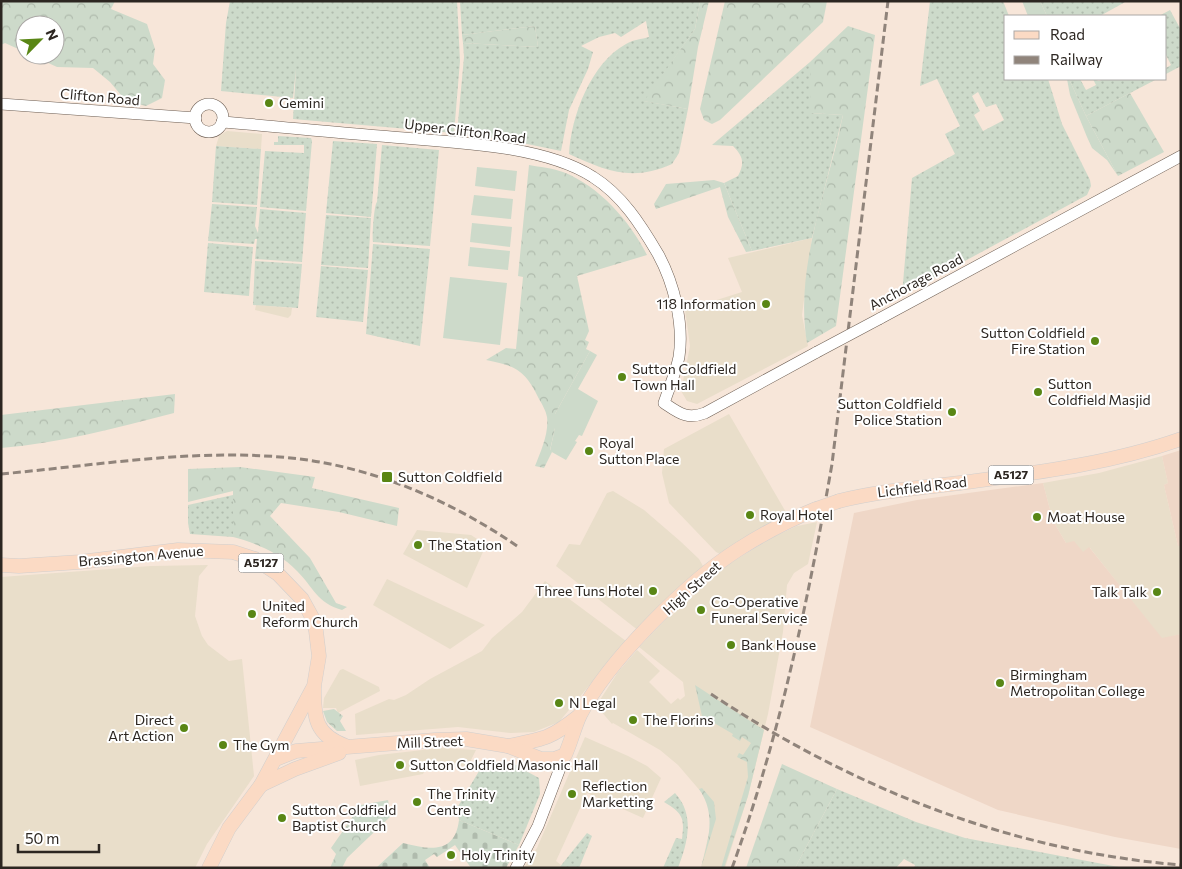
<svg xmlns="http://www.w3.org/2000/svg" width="1182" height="869" viewBox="0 0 1182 869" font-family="Commissioner,sans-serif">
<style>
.commercial{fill:#e9deca}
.built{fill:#efd7c7}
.grass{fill:#cddaca}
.forest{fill:url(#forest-crowns)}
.cemetery{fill:url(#cemetery-stones)}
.garden{fill:url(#garden-dots);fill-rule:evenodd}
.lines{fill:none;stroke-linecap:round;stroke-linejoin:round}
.tertiary-casing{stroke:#6c5d52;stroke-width:12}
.primary-casing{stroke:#d1cfce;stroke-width:15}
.tertiary{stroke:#fff;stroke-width:11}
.primary{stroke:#fbdac4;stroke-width:14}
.rail{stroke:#90847b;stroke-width:3;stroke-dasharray:8 4;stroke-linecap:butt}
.tertiary-bridge-casing{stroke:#6c5d52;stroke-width:12;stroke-linecap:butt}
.primary-bridge-casing{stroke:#d1cfce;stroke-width:15;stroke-linecap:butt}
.tertiary-bridge{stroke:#fff;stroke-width:11}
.primary-bridge{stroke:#fbdac4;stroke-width:14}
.poi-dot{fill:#598615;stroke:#fff;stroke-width:2}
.labels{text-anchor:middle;stroke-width:4;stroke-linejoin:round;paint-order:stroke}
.shield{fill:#fff;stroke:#6b6764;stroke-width:1}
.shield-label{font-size:12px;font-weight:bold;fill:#2c2621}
.street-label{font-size:14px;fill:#2c2621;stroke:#fff}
.poi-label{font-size:14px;fill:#2c2621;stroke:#fff;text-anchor:start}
</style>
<defs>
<pattern id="forest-crowns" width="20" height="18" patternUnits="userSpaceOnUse" patternTransform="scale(1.25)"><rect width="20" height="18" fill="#cddaca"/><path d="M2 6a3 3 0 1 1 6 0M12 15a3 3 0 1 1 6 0" fill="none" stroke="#b0bbad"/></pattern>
<pattern id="cemetery-stones" width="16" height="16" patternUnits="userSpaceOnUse" patternTransform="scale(1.25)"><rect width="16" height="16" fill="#cddaca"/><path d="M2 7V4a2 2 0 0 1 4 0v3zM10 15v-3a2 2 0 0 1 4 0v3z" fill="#b0bbad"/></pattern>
<pattern id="garden-dots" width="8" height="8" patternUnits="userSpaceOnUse" patternTransform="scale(1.25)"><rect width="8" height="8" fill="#cddaca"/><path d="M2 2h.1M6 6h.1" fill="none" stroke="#b0bbad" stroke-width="1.8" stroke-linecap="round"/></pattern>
</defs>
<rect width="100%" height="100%" fill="#f7e6d9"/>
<g class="commercial">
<path d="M 227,131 L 262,134 L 261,149 L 216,146 L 219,136 Z"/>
<path d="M 812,238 L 802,315 L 808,346 L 697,404 L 687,401 L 681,391 L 690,346 L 685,310 L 742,292 L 728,258 Z"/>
<path d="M 256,305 L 292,308 L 291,315 L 288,318 L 255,310 Z"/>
<path d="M 729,414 L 787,514 L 720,554 L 716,552 L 669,503 L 662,473 L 664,449 Z"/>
<path d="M 1162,456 L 1168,483 L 1164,485 L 1178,546 L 1181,546 L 1181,634 L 1162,639 L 1090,548 L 1083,553 L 1066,543 L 1053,521 L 1043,483 L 1099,473 Z"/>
<path d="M 613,491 L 644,510 L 680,541 L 699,559 L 703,566 L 639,631 L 556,566 L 569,544 L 580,545 L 607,493 Z"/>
<path d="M 817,522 L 808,564 L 794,573 L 787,585 L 783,632 L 768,714 L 748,796 L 725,868 L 701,868 L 711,824 L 709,806 L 702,793 L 678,765 L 660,750 L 613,723 L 612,724 L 599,709 L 598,703 L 618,672 L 637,650 L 660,671 L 649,682 L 671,704 L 678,698 L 680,700 L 685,696 L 683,682 L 639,647 L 671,614 L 672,615 L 726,566 L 771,538 L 797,526 Z"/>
<path d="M 417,530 L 471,535 L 486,545 L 467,588 L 403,554 Z"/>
<path d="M 208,565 L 199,576 L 195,616 L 202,636 L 208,645 L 229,661 L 242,659 L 254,776 L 207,844 L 195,868 L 1,868 L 1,577 L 151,566 Z"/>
<path d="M 387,579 L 485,625 L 450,649 L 373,605 Z"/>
<path d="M 545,581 L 626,641 L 559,722 L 534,732 L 511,733 L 458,727 L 356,735 L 355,714 L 389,699 L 394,700 L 406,695 L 430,679 L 482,651 L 492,638 L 522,612 Z"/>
<path d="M 343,669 L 379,687 L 380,691 L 338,713 L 336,708 L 323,708 L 324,698 L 340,670 Z"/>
<path d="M 585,737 L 628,756 L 647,766 L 661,778 L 643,818 L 587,793 L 556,861 L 561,865 L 559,868 L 524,868 L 537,848 Z"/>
<path d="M 440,748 L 476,750 L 468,766 L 426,768 L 423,774 L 360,786 L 355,760 L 379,755 Z"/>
</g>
<g class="built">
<path d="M 1181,450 L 1181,546 L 1178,546 L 1164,485 L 1168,483 L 1162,456 Z"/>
<path d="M 1043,483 L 1053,521 L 1066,543 L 1074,541 L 1083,552 L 1089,547 L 1162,638 L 1181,634 L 1181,849 L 1115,837 L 998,810 L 810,727 L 854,513 L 917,500 Z"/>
</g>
<g class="grass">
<path d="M 1022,1 L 1040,1 L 1047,16 L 1028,16 Z"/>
<path d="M 1067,79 L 1069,79 L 1086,116 L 1118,176 L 1107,160 L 1092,148 L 1087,137 L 1070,95 Z"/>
<path d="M 477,167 L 517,171 L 515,191 L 475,186 Z"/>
<path d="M 474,195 L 513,199 L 511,219 L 471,215 Z"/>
<path d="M 472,223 L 512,227 L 510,247 L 470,242 Z"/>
<path d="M 470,247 L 510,251 L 508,270 L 468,266 Z"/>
<path d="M 450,277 L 507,283 L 500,345 L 443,338 Z"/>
<path d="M 590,351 L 597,355 L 578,389 L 598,401 L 582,436 L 579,435 L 575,441 L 577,442 L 566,460 L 550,451 L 555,428 L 555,414 Z"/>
</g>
<g class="forest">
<path d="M 1,1 L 115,1 L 111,9 L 147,24 L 155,49 L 153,64 L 165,80 L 162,98 L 146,106 L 126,101 L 110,82 L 93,68 L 57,67 L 31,55 L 55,55 L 55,25 L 25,25 L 25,52 L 5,43 L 1,45 Z"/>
<path d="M 700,1 L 709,1 L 698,47 L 688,109 L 643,101 L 695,29 Z"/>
<path d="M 725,1 L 827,1 L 823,22 L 720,120 L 712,124 L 704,120 L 700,109 Z"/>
<path d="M 535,26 L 538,47 L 463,43 L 462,35 Z"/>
<path d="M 848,26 L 875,35 L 836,326 L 807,343 C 794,267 828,189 843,115 L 810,113 L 810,62 Z"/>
<path d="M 1130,93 L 1164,152 L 1118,176 L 1086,116 Z"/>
<path d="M 529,165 C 540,167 552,168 563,172 C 599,186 630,221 647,255 L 577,276 L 589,331 L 585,340 L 589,342 L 586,349 L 590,351 L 555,414 L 555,428 L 550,450 L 552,452 L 544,468 L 535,466 C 541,451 549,433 547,417 C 546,411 542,404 539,399 C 525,370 516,366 486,360 L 506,348 L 516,349 L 523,277 L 518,276 Z"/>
<path d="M 714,180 L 724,183 L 752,251 L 746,252 L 728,217 L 720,187 L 656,209 L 654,204 L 666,184 Z"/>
<path d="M 175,394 L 174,413 C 117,428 60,443 1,448 L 1,415 Z"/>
<path d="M 240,467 L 315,477 L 312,488 L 399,508 L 397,526 L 339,512 L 281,503 L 270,516 L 310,558 L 336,603 L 347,607 L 342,610 C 317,603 314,588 297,571 C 280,553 256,543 233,537 L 233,491 L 188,502 L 188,469 Z"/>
<path d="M 695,685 L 764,730 L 748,796 L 724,868 L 721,868 L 748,777 L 747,762 L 737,757 L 739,753 L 743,755 L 751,743 L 742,737 L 740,741 L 732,736 L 733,734 L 702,716 Z"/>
<path d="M 334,709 L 343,716 L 340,721 L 346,731 L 337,731 L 327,722 L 323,711 Z"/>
<path d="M 782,764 L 837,789 L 795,868 L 746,868 Z"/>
<path d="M 702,788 L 714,802 L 716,819 L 701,868 C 708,840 717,815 699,789 Z"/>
<path d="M 388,800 L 391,816 L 347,858 L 342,868 L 330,868 L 336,854 L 331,848 L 361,805 Z"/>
</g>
<path class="cemetery" d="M 459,820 L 519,845 L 506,868 L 471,868 L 455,845 L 437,857 L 434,854 L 425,860 L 430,868 L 376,868 L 403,843 C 430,850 455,854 459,820 Z"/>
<g class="garden">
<path d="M 230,1 L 457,1 L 460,61 L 454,133 L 293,119 L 296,69 L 293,98 L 221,91 L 226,23 Z"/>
<path d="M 460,1 L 700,1 L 695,29 L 644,101 L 688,109 L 679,153 L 672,164 C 632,182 606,171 569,154 C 571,116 591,63 626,44 C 632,40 642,39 649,37 L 646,21 L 621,37 L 615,33 L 599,37 L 581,46 L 593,52 L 588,69 L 569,110 L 561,151 L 503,139 L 457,133 L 464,57 L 463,43 L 538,47 L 535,26 L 462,35 Z"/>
<path d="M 930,1 L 1003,1 L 1009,16 L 1006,16 L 1006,79 L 1048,79 L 1062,124 L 1090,180 L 1091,186 L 1087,195 L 902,295 L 912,178 L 955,154 L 945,134 L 960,126 L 937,79 L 920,86 ZM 978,92 L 986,107 L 996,104 L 1004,120 L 983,131 L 974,115 L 980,111 L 972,96 Z"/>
<path d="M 1040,1 L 1127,1 L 1100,16 L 1047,16 Z"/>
<path d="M 1170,10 L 1181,30 L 1181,66 L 1166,74 L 1166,68 L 1171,65 L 1166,55 L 1166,16 L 1159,16 Z"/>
<path d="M 810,62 L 811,113 L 843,115 L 812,238 L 752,251 L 724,183 L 738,176 C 745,163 743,156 733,146 L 712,145 Z"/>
<path d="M 1069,79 L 1080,79 L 1086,90 L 1096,85 L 1093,79 L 1099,81 L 1103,79 L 1157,79 L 1086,116 Z"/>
<path d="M 278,136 L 311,138 L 312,141 L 306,211 L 260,207 L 265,151 L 304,153 L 304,145 L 274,145 L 274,142 L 278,142 Z"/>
<path d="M 333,141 L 377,144 L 371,217 L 326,213 Z"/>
<path d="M 382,145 L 439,150 L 430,246 L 373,242 C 372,235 374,205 377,202 Z"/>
<path d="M 216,146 L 261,149 L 257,205 L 212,202 Z"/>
<path d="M 212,204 L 257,207 L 255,226 L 258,233 L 260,209 L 306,213 L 302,262 L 255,259 L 257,239 L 255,239 L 254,244 L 208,241 Z"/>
<path d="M 326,215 L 371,218 L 368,268 L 321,265 Z"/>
<path d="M 208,243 L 253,247 L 249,296 L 204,292 Z"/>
<path d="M 373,244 L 430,249 L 420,346 L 366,334 Z"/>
<path d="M 255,261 L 302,264 L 298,308 L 253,305 Z"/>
<path d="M 321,266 L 368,270 L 363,322 L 316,317 Z"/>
<path d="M 233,495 L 233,537 L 190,534 L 188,523 L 188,505 Z"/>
<path d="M 485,761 L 525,766 L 526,771 L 539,778 L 540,794 L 519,845 L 459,820 L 457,808 Z"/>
<path d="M 837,789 L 916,822 L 965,838 L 1124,868 L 914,868 L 915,865 L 904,859 L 896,868 L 795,868 Z"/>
<path d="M 675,793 C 695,815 688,842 678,868 L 663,868 L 676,838 L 682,839 C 685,817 682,813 664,802 Z"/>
<path d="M 587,833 L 592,836 L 579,868 L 559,868 Z"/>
</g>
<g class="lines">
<defs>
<g id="tertiary">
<path d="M 1,104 L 196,118"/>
<circle cx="209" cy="118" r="14"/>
<path d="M 222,122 C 275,126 327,132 380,136 C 442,142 541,143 593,177 C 622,195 641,225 658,254 C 674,283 684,324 679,357 C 676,372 669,388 664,403 C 679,413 687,420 705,413 L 817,352"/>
<path d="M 879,319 L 1181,156"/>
<path d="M 516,868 L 538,826 L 565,755"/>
</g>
<g id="primary">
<path d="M 839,501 C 879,491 919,488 960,483 C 1034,473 1110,464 1181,439"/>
<path d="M 1,565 L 19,566 L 80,562 L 178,550 L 233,552 L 255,559 L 278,574 L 302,599 L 313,619 L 316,631 L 319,656 L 314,686 L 261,785 L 229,828 L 209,868"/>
<path d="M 314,688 C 314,718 315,735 346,746"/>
<path d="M 508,746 C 544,739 550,739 579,716"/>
<path d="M 276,759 L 296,751 L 435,740 L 466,739 L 508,746 L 541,759 L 554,759 L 565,755 C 571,742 574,728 580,715 C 608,661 687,582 739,549 C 764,533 789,520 816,509"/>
<path d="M 261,785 L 295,769 L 339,753"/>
</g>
</defs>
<use href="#tertiary" class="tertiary-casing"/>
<use href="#primary" class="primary-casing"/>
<use href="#tertiary" class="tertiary"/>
<use href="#primary" class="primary"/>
<g class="rail">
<path d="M 1,474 C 100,465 202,447 300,459 C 378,469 453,502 517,546"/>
<path d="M 711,694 C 853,788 1010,851 1181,865"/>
<path d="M 732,868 C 780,736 808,601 832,464 L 888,1"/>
</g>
<defs>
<path id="tertiary-bridge" d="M 817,352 L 879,319"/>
<path id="primary-bridge" d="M 816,509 L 839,501"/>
</defs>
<use href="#tertiary-bridge" class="tertiary-bridge-casing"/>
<use href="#primary-bridge" class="primary-bridge-casing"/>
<use href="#tertiary-bridge" class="tertiary-bridge"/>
<use href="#primary-bridge" class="primary-bridge"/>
</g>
<g class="poi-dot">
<circle cx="269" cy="103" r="5"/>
<circle cx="766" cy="304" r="5"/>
<circle cx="1095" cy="341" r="5"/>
<circle cx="622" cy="377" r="5"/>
<circle cx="1038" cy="392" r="5"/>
<circle cx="952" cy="412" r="5"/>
<circle cx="589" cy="451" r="5"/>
<rect x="381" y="471" width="12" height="12" rx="2.5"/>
<circle cx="750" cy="515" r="5"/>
<circle cx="1037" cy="517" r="5"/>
<circle cx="418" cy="545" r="5"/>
<circle cx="653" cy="591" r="5"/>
<circle cx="1157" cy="592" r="5"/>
<circle cx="701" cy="610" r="5"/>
<circle cx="252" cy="614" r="5"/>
<circle cx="731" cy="645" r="5"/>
<circle cx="1000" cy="683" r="5"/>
<circle cx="559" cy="703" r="5"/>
<circle cx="633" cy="720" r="5"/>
<circle cx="184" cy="728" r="5"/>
<circle cx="223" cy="745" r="5"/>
<circle cx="400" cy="765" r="5"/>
<circle cx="572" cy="794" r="5"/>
<circle cx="417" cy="802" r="5"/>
<circle cx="282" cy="818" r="5"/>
<circle cx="451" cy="855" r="5"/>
</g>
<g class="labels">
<g class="shield">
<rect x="988.5" y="465.5" width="45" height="19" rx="4"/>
<rect x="238.5" y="553.5" width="45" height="19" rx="4"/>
</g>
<g class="shield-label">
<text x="1011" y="479">A5127</text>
<text x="261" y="567">A5127</text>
</g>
<g class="street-label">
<text transform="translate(100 97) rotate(5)" y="5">Clifton Road</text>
<text transform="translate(465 131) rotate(7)" y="5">Upper Clifton Road</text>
<text transform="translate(916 282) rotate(-28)" y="5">Anchorage Road</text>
<text transform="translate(922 487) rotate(-7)" y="5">Lichfield Road</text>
<text transform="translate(141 556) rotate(-5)" y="5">Brassington Avenue</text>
<text transform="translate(692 588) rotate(-42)" y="5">High Street</text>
<text transform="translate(430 742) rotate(-2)" y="5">Mill Street</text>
</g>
<g class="poi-label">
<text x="279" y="108">Gemini</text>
<text x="756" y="309" text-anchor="end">118 Information</text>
<text x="1085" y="338" text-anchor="end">Sutton Coldfield<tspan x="1085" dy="16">Fire Station</tspan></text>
<text x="632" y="374">Sutton Coldfield<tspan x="632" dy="16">Town Hall</tspan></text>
<text x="1048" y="389">Sutton<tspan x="1048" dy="16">Coldfield Masjid</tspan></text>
<text x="942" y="409" text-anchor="end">Sutton Coldfield<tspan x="942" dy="16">Police Station</tspan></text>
<text x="599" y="448">Royal<tspan x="599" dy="16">Sutton Place</tspan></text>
<text x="398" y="482">Sutton Coldfield</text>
<text x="760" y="520">Royal Hotel</text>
<text x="1047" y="522">Moat House</text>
<text x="428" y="550">The Station</text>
<text x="643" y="596" text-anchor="end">Three Tuns Hotel</text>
<text x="1147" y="597" text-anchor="end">Talk Talk</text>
<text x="711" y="607">Co-Operative<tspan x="711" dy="16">Funeral Service</tspan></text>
<text x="262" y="611">United<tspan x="262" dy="16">Reform Church</tspan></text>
<text x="741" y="650">Bank House</text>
<text x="1010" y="680">Birmingham<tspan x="1010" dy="16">Metropolitan College</tspan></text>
<text x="569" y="708">N Legal</text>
<text x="174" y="725" text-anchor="end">Direct<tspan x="174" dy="16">Art Action</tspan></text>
<text x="643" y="725">The Florins</text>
<text x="233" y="750">The Gym</text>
<text x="410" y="770">Sutton Coldfield Masonic Hall</text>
<text x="582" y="791">Reflection<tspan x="582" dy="16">Marketting</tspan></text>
<text x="427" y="799">The Trinity<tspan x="427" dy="16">Centre</tspan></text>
<text x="292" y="815">Sutton Coldfield<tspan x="292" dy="16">Baptist Church</tspan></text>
<text x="461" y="860">Holy Trinity</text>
</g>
</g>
<rect width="1182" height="869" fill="none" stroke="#2c2621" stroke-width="5"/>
<rect x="1004" y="15" width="162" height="65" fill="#ffffff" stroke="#aba8a6"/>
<rect x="1014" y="31" width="25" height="8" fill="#fbdac4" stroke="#aba8a6"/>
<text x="1050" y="40" font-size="15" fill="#2c2621">Road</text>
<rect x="1014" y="56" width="25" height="8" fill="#90847b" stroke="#aba8a6"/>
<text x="1050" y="65" font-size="15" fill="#2c2621">Railway</text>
<g transform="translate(40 40) rotate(66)"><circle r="24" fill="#ffffff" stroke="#aba8a6"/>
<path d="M0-4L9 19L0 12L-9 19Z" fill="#598615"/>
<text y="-8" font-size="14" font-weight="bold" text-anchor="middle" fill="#2c2621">N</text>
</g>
<path d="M18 844v8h81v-8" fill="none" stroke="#2c2621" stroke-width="2.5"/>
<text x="25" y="844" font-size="15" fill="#2c2621" stroke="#ffffff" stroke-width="4" paint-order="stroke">50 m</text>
</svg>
